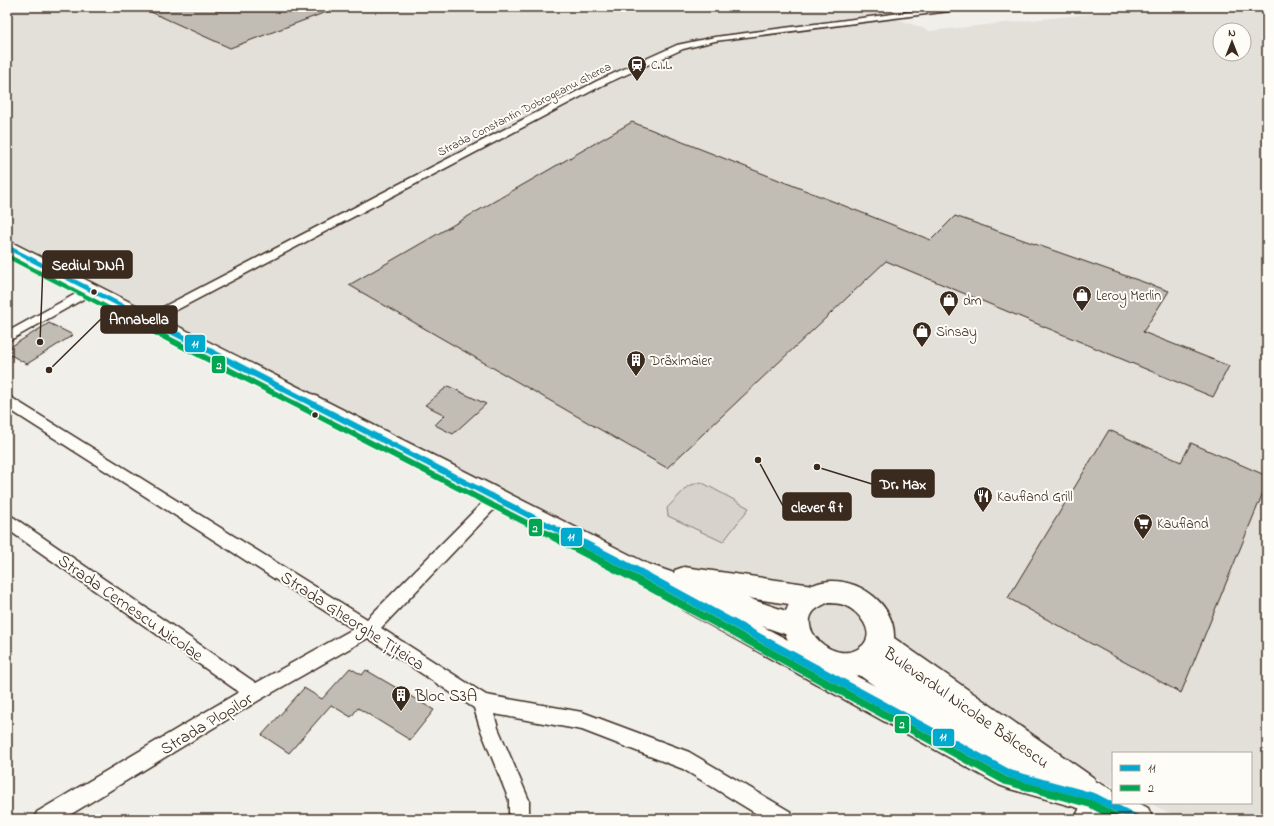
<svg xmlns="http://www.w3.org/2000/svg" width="1274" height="826" viewBox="0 0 1274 826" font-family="'Indie Flower',sans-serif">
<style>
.built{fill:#e3e0da;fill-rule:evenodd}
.green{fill:#d7d2cc;stroke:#897e75}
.building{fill:#c1bcb4;stroke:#3b2a1e}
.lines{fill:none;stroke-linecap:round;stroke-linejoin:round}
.street-casing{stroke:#3b2a1e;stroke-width:3}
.primary-casing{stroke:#3b2a1e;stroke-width:3}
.street{fill:#fdfcf7;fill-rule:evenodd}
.primary{fill:#fdfcf7;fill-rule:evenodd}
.bus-1-far2-casing{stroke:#fdfcf7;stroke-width:7}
.bus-1-far1-casing{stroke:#fdfcf7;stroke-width:9}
.bus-1-casing{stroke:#fdfcf7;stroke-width:10}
.bus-2-far2-casing{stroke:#fdfcf7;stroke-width:7}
.bus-2-far1-casing{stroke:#fdfcf7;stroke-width:9}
.bus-2-casing{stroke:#fdfcf7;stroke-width:10}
.bus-1-far2{stroke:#00a9ce;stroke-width:4.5}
.bus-1-far1{stroke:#00a9ce;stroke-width:6}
.bus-1{stroke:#00a9ce;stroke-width:8}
.bus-2-far2{stroke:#00a651;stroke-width:4.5}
.bus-2-far1{stroke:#00a651;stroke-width:6}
.bus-2{stroke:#00a651;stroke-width:8}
.bus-dot{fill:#3b2a1e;stroke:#fdfcf7;stroke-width:1.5}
.labels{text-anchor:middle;stroke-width:4;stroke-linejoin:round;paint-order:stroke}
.far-poi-label{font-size:12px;fill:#3b2a1e;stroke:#fdfcf7;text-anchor:start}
.far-street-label{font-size:12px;fill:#3b2a1e;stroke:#fdfcf7}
.poi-label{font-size:14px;fill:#3b2a1e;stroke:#fdfcf7;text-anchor:start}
.near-street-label{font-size:17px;fill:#3b2a1e;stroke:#fdfcf7}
.near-poi-label{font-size:17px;fill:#3b2a1e;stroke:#fdfcf7;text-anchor:start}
.leader{fill:none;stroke:#3b2a1e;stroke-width:1.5}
.callout-dot{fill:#3b2a1e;stroke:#fdfcf7;stroke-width:1.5}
.callout{fill:#3b2a1e;stroke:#3b2a1e;stroke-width:1.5}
.callout-label{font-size:15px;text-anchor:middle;font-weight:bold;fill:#fff}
.line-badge{stroke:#fdfcf7;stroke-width:1.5}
.badge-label{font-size:11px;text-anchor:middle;font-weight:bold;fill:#fff}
</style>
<rect width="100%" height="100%" fill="#f1efea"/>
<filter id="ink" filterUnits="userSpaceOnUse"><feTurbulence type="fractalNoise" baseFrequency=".025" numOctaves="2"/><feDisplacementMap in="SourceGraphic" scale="8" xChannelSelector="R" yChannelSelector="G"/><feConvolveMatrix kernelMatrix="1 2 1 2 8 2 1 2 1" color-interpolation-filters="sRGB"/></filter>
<g filter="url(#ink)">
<path class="built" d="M 7,7 L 865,7 L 930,31 L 1117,11 L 1121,7 L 1267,7 L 1267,819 L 1182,819 L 1149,803 L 1251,803 L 1251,753 L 1113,753 L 1113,786 L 7,259 ZM 1220,30 L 1244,30 L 1244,54 L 1220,54 Z"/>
<path class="green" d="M 701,482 L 749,508 L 723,542 L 668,516 L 667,508 L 688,486 Z"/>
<g class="building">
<path d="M 140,7 L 337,7 L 337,8 L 230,48 Z"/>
<path d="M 632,122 L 931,240 L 955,216 L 1169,291 L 1143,332 L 1229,366 L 1213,397 L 886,261 L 667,468 L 349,285 Z"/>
<path d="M 49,323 L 73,335 L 27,364 L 7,353 L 7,349 Z"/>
<path d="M 448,386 L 486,404 L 453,434 L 435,425 L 445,415 L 425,405 Z"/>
<path d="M 1109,430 L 1181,462 L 1191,443 L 1267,476 L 1267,483 L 1181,693 L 1008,598 Z"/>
<path d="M 350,668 L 362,675 L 366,670 L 434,710 L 410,740 L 358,708 L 351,717 L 331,705 L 289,753 L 262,735 L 304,688 L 322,699 Z"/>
</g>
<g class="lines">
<defs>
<g id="street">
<path d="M 947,7 L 969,7 L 965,9 L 715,41 L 683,49 L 603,85 L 152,323 L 144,323 L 142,320 L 144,317 L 597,81 L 677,45 L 715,37 Z"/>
<path d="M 90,286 L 94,287 L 96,290 L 94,293 L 7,342 L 7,332 Z"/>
<path d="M 7,396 L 12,398 L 367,619 L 490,495 L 495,493 L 500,495 L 503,499 L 500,503 L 381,628 L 486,695 L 582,712 L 689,752 L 791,812 L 794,819 L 765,819 L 683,769 L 582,730 L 494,714 L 498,728 L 529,800 L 529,819 L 509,819 L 509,800 L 480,728 L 474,708 L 368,638 L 261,699 L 63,819 L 34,819 L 37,812 L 239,692 L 7,529 L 7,515 L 13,517 L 256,683 L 353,629 L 7,408 Z"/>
<path d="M 1094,787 L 1101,790 L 1104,797 L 1095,819 L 1075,819 L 1087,790 Z"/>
</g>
<path id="primary" d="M 7,242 L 13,243 L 648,564 L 674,573 L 675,570 L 684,567 L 813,585 C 847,570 896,600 894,638 L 1094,778 L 1095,781 L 1113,790 L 1113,803 L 1139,803 L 1148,808 L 1153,819 L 1104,819 L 1089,811 L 1010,789 L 999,785 L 683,610 L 679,602 L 681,598 L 630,580 L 7,254 ZM 748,598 L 789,604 L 786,611 ZM 827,603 C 833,603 840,603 846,606 C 858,611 876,632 863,645 C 839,668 796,631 814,611 C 817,608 823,605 827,603 ZM 762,626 L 785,634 L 788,640 ZM 859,675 L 875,686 L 856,676 Z"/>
</defs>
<use href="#street" class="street-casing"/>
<use href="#primary" class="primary-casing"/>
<use href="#street" class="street"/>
<use href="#primary" class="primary"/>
<defs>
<path id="bus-1-far2" d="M 7,247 L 136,313"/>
<path id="bus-1-far1" d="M 134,312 L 573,538"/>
<path id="bus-1" d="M 571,537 L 639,572 L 1010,774 L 1094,797 L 1137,819"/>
<path id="bus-2-far2" d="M 7,256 L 118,313"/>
<path id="bus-2-far1" d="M 116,312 L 556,538"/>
<path id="bus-2" d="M 554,537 L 635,579 L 1006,781 L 1091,804 L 1119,819"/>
</defs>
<use href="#bus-1-far2" class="bus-1-far2-casing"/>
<use href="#bus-1-far1" class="bus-1-far1-casing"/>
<use href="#bus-1" class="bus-1-casing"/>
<use href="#bus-2-far2" class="bus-2-far2-casing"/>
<use href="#bus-2-far1" class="bus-2-far1-casing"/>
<use href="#bus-2" class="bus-2-casing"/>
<use href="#bus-1-far2" class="bus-1-far2"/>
<use href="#bus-1-far1" class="bus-1-far1"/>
<use href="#bus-1" class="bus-1"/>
<use href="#bus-2-far2" class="bus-2-far2"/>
<use href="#bus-2-far1" class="bus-2-far1"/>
<use href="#bus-2" class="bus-2"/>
</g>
</g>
<defs>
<symbol id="station-pin" viewBox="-11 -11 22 30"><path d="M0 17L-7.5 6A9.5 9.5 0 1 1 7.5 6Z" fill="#3b2a1e" stroke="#fdfcf7"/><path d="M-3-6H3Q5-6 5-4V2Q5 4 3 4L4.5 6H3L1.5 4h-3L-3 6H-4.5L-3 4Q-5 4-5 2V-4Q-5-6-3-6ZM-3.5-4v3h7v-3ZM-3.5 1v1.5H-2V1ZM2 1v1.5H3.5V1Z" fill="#fff"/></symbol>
<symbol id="shop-pin" viewBox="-11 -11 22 30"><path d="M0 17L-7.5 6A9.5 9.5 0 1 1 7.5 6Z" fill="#3b2a1e" stroke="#fdfcf7"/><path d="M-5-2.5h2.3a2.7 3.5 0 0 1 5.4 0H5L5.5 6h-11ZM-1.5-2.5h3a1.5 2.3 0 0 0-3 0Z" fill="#fff"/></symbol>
<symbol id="building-pin" viewBox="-11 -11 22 30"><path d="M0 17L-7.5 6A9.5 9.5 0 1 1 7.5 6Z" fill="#3b2a1e" stroke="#fdfcf7"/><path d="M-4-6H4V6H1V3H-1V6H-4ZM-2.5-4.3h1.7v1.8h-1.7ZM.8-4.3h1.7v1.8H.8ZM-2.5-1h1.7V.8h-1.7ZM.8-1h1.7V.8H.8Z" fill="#fff"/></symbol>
<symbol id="restaurant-pin" viewBox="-11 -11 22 30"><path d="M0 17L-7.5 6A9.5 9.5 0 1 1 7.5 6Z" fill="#3b2a1e" stroke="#fdfcf7"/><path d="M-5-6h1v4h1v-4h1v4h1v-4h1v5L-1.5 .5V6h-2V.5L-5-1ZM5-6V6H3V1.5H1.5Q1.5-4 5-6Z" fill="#fff"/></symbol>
<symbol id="supermarket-pin" viewBox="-11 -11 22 30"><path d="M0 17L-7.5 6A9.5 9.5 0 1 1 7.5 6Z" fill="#3b2a1e" stroke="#fdfcf7"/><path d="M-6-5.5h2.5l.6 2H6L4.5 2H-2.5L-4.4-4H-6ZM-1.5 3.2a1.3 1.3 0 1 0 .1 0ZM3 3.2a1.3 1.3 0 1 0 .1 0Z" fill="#fff"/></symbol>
</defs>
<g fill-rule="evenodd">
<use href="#station-pin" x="626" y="54" width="22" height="30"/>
<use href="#shop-pin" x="1071" y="284" width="22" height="30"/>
<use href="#shop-pin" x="938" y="289" width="22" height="30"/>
<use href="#shop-pin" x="911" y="320" width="22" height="30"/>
<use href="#building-pin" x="625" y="349" width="22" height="30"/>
<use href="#restaurant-pin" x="972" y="485" width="22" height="30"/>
<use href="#supermarket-pin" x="1132" y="512" width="22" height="30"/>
<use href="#building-pin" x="390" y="684" width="22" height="30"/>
</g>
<g class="bus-dot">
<circle cx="94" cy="292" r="3.5"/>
<circle cx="315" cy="415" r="3.5"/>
</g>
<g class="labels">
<g class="far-poi-label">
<text x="651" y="69">C.I.L.</text>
</g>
<g class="far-street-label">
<text transform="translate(524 109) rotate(-27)" y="4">Strada Constantin Dobrogeanu Gherea</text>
</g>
<g class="poi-label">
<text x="1096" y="300">Leroy Merlin</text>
<text x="963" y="305">dm</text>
<text x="936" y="336">Sinsay</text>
<text x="650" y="365">Dräxlmaier</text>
<text x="997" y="501">Kaufland Grill</text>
<text x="1157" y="528">Kaufland</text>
</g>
<g class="near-street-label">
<text transform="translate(131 607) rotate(35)" y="6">Strada Cernescu Nicolae</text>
<text transform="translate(353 620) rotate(33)" y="6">Strada Gheorghe Țițeica</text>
<text transform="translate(967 707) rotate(35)" y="6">Bulevardul Nicolae Bălcescu</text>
<text transform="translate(206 723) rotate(-31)" y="6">Strada Plopilor</text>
</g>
<g class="near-poi-label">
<text x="415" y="701">Bloc S3A</text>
</g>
</g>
<path class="leader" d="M40 342L43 265M49 370L101 319M817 467L872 484M758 460L783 506"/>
<g class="callout-dot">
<circle cx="40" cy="342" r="4"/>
<circle cx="49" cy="370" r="4"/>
<circle cx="817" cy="467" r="4"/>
<circle cx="758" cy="460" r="4"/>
</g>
<g class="callout">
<rect x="43" y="251" width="89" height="27" rx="4"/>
<rect x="101" y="306" width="76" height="27" rx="4"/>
<rect x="872" y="470" width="62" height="27" rx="4"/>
<rect x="783" y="493" width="68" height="27" rx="4"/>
</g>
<g class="callout-label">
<text x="88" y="270">Sediul DNA</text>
<text x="139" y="324">Annabella</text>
<text x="903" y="489">Dr. Max</text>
<text x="817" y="512">clever fit</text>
</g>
<g class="line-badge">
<rect x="184" y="334" width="22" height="19" rx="4" fill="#00a9ce"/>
<rect x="211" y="355" width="15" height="19" rx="4" fill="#00a651"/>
<rect x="528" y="518" width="15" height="19" rx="4" fill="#00a651"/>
<rect x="560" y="527" width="23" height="20" rx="4" fill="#00a9ce"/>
<rect x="894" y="715" width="16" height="19" rx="4" fill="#00a651"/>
<rect x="932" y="728" width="23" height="19" rx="4" fill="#00a9ce"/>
</g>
<g class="badge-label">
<text x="195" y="348">11</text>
<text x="219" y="369">2</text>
<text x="535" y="532">2</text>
<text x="571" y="541">11</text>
<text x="902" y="728">2</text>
<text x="943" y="741">11</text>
</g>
<rect width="1274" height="826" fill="none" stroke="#fdfcf7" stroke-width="24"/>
<rect x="12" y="12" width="1250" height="802" fill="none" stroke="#3b2a1e" stroke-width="1.5" filter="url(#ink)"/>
<rect x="1112" y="752" width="140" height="52" fill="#fdfcf7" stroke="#afa8a0"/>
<rect x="1120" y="765" width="20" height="6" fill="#00a9ce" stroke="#afa8a0"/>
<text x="1148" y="772" font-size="12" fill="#3b2a1e">11</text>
<rect x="1120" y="785" width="20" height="6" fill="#00a651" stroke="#afa8a0"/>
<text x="1148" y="792" font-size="12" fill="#3b2a1e">2</text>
<g transform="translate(1232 42)"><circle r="19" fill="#fdfcf7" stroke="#afa8a0"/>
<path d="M0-3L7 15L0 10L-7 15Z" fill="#3b2a1e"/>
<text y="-6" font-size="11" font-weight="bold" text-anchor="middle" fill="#3b2a1e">N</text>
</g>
</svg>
